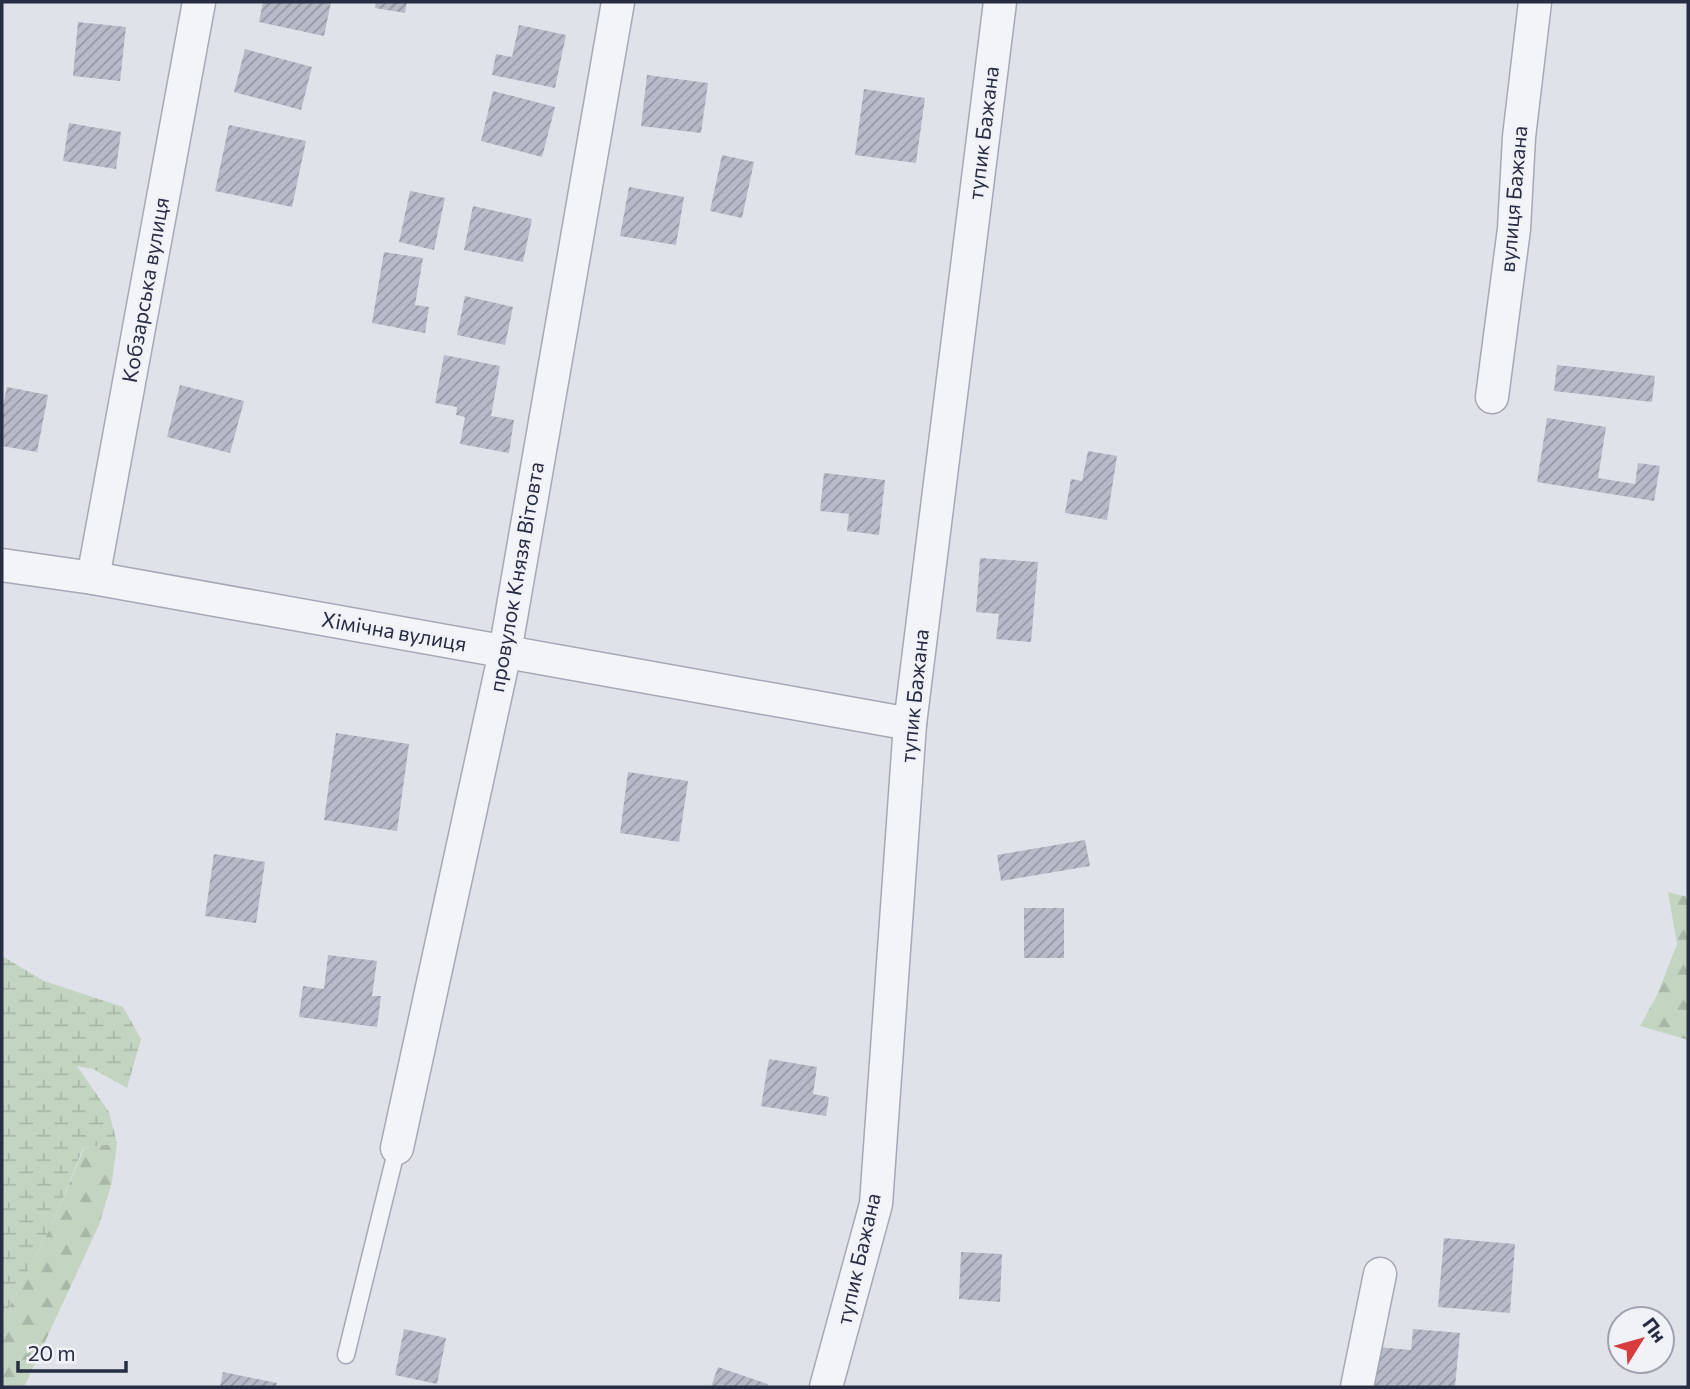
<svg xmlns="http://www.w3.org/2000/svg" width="1690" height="1389" viewBox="0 0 1690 1389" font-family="Commissioner,sans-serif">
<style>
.forest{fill:url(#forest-firs)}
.wetland{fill:url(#wetland-marsh)}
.building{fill:url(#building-hatch)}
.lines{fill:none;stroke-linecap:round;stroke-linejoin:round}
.lane-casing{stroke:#a5a8b5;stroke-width:19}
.street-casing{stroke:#a5a8b5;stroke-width:35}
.lane{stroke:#f3f4f8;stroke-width:16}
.street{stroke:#f3f4f8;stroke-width:32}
.labels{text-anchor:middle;stroke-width:5;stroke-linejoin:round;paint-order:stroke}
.street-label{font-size:21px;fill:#272d43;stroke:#f0f2f7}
</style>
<defs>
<pattern id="forest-firs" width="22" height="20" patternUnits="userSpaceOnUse" patternTransform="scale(1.75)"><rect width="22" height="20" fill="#c3d5c1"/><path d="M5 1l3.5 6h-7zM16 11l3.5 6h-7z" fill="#a8b7a7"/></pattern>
<pattern id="wetland-marsh" width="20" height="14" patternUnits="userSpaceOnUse" patternTransform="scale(1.75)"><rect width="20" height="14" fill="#c3d5c1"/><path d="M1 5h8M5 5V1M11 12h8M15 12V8" fill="none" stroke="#a8b7a7"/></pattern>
<pattern id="building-hatch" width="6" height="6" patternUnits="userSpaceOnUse" patternTransform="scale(1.75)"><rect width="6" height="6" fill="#b7bbc8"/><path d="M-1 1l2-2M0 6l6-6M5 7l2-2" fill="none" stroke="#9598a4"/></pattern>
</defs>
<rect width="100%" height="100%" fill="#e0e2ea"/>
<g class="forest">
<path d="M 1668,892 L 1688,897 L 1688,1040 L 1640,1026 L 1658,993 L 1677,944 Z"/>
<path d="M 117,1143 L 112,1182 L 99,1225 L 24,1387 L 2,1387 L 2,1321 L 54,1221 L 84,1148 Z"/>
</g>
<path class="wetland" d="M 2,956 L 44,981 L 123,1007 L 141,1039 L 127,1088 L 93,1069 L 77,1066 L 109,1112 L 117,1143 L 83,1148 L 54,1221 L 2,1321 Z"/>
<g class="building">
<path d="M 263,2 L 331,2 L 324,36 L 259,22 Z"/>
<path d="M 376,2 L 407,2 L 405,13 L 375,8 Z"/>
<path d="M 78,22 L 126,27 L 120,81 L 73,76 Z"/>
<path d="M 519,25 L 566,35 L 555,88 L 492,75 L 496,54 L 512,57 Z"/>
<path d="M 245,49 L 312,67 L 301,110 L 234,92 Z"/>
<path d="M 647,75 L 708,83 L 701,133 L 641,126 Z"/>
<path d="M 864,89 L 925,98 L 916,163 L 855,155 Z"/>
<path d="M 493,91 L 555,107 L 542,157 L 481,141 Z"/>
<path d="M 69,123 L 121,132 L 116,169 L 63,161 Z"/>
<path d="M 229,125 L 306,141 L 292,207 L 215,191 Z"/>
<path d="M 722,155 L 754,162 L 742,218 L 710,211 Z"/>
<path d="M 629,187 L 684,197 L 676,245 L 620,236 Z"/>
<path d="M 410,191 L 445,198 L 434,250 L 399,242 Z"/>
<path d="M 473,206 L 532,219 L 523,262 L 464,250 Z"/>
<path d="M 384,252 L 423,258 L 415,305 L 429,307 L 425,333 L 372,323 Z"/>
<path d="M 465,296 L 513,307 L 505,345 L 457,335 Z"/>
<path d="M 444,355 L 500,366 L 491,416 L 514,420 L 509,453 L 460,444 L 465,417 L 456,415 L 457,407 L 435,403 Z"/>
<path d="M 1557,365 L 1655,376 L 1652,402 L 1554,391 Z"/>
<path d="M 180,385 L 244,401 L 230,453 L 167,437 Z"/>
<path d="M 7,387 L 48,395 L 37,452 L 2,446 L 2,410 Z"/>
<path d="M 1547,418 L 1606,427 L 1598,478 L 1635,484 L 1638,463 L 1660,466 L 1654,501 L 1537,482 Z"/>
<path d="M 1088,451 L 1117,456 L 1107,520 L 1065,513 L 1071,479 L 1082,481 Z"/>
<path d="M 824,473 L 885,480 L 879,535 L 847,531 L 849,514 L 820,511 Z"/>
<path d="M 980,558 L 1038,562 L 1031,642 L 996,639 L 999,614 L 976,612 Z"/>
<path d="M 336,733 L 409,744 L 397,831 L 324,820 Z"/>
<path d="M 628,772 L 688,781 L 679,842 L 620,833 Z"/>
<path d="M 1085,840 L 1090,866 L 1001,881 L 997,855 Z"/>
<path d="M 214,854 L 265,862 L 256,923 L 205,916 Z"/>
<rect x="1024" y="908" width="40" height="50"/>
<path d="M 328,955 L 377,961 L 372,996 L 381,996 L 377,1027 L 299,1017 L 303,986 L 324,989 Z"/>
<path d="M 769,1059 L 817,1067 L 813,1094 L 829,1097 L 826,1116 L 761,1106 Z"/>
<path d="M 1444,1238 L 1515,1244 L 1510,1313 L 1438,1307 Z"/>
<path d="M 961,1252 L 1002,1254 L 1000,1302 L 959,1299 Z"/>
<path d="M 404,1329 L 446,1338 L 437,1384 L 395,1375 Z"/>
<path d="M 1413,1329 L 1460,1333 L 1455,1387 L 1374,1387 L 1377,1347 L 1411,1350 Z"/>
<path d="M 718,1367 L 768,1384 L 766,1387 L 711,1387 Z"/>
<path d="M 223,1372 L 277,1383 L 276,1387 L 220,1387 Z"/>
</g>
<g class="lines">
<defs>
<path id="lane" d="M 346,1355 L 397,1148"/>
<g id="street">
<path d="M 1492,397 L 1514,229 L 1519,137 L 1535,2"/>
<path d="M 2,565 L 93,578 L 910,724"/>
<path d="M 93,578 L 199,2"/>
<path d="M 397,1148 L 505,652 L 618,2"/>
<path d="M 826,1387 L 876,1204 L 910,724 L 1000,2"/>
<path d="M 1357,1387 L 1380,1274"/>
</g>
</defs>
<use href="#lane" class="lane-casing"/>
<use href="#street" class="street-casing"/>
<use href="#lane" class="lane"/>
<use href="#street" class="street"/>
</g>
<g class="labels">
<g class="street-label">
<text transform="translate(984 133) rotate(-83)" y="7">тупик Бажана</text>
<text transform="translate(1514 199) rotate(-85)" y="7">вулиця Бажана</text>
<text transform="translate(146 290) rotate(-80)" y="7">Кобзарська вулиця</text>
<text transform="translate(517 577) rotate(-80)" y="7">провулок Князя Вітовта</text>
<text transform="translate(394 632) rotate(10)" y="7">Хімічна вулиця</text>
<text transform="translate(915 696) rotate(-84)" y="7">тупик Бажана</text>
<text transform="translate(859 1259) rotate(-77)" y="7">тупик Бажана</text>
</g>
</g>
<rect width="1690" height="1389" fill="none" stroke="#272d43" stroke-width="7"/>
<g transform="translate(1641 1340) rotate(53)"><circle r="33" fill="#f0f2f7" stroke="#a0a3af" stroke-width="2"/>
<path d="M0-5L12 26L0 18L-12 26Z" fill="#d73d3d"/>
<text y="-10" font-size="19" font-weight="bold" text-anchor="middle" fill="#272d43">Пн</text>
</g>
<path d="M18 1361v10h108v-10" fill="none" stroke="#272d43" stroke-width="3.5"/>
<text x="28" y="1361" font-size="21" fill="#272d43" stroke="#f0f2f7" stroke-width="5" paint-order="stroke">20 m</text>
</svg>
